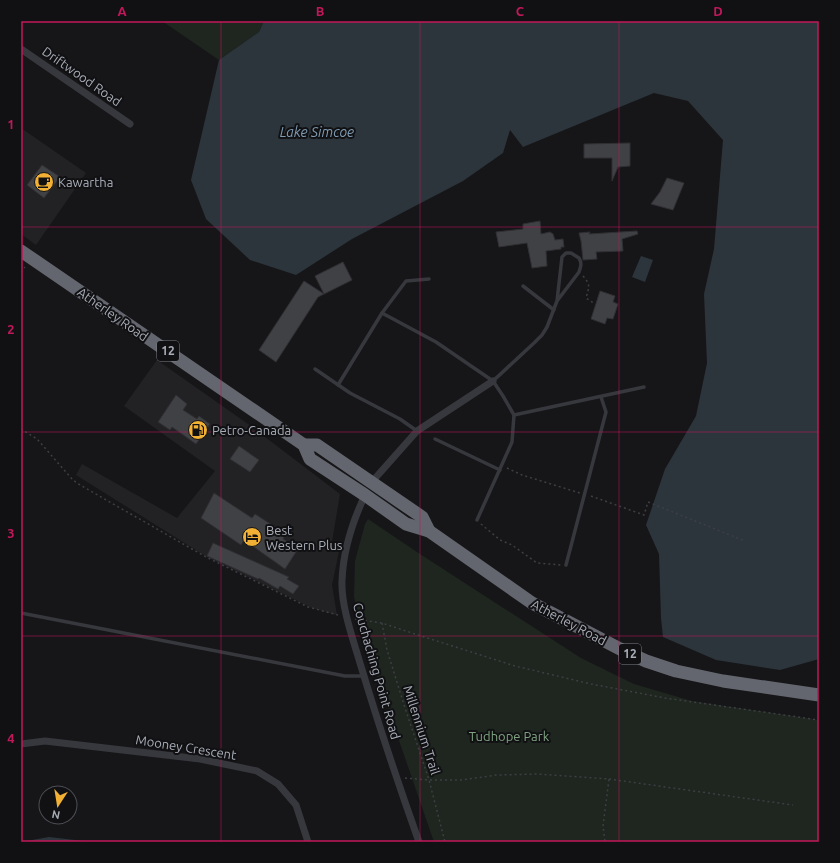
<svg xmlns="http://www.w3.org/2000/svg" width="840" height="863" viewBox="0 0 840 863" font-family="Ubuntu,sans-serif">
<style>
.built{fill:#222225}
.green{fill:#1e261f}
.water{fill:#2c353c}
.building{fill:#404145;stroke:#303034}
.lines{fill:none;stroke-linecap:round;stroke-linejoin:round}
.path{stroke:#3d3f44;stroke-width:1.5;stroke-dasharray:2 3;stroke-linecap:butt}
.lane{stroke:#37383d;stroke-width:3.5}
.street{stroke:#37383d;stroke-width:7}
.highway{stroke:#63666e;stroke-width:13}
.grid{fill:none;stroke:#c2185b;stroke-width:1;stroke-opacity:0.55}
.labels{text-anchor:middle;stroke-width:4;stroke-linejoin:round;paint-order:stroke}
.shield{fill:#111113;stroke:#7b7e86;stroke-width:1}
.shield-label{font-size:12px;font-weight:bold;fill:#a8adb8}
.street-label{font-size:13px;fill:#a8adb8;stroke:#111113}
.poi-label{font-size:13px;fill:#a8adb8;stroke:#111113;text-anchor:start}
.park-label{font-size:13px;fill:#7fa381;stroke:#111113}
.water-label{font-size:14px;font-style:italic;fill:#7f9bb3;stroke:#111113}
.neatline{fill:none;stroke:#c2185b;stroke-width:1.5}
.grid-label{font-size:13px;text-anchor:middle;font-weight:bold;fill:#c2185b}
</style>
<rect width="100%" height="100%" fill="#161618"/>
<g class="built">
<path d="M 21,128 L 86,173 L 36,245 L 21,234 Z"/>
<path d="M 157,360 L 248,424 L 340,494 L 332,542 L 340,547 L 332,585 L 337,615 L 312,608 L 207,557 L 76,475 L 82,464 L 177,518 L 215,471 L 124,406 Z"/>
</g>
<g class="green">
<path d="M 162,21 L 264,21 L 259,32 L 219,60 Z"/>
<path d="M 368,519 L 420,554 L 581,658 L 634,684 L 692,701 L 819,720 L 819,842 L 434,842 L 373,665 L 354,597 L 355,561 L 365,524 Z"/>
</g>
<g class="water">
<path d="M 264,21 L 819,21 L 819,659 L 780,670 L 716,660 L 663,637 L 661,618 L 659,554 L 646,525 L 665,469 L 696,416 L 707,363 L 704,294 L 714,249 L 723,140 L 688,101 L 654,93 L 523,147 L 510,130 L 503,153 L 463,181 L 352,239 L 296,275 L 250,260 L 206,219 L 191,180 L 219,60 L 259,32 Z"/>
<path d="M 641,256 L 653,260 L 645,282 L 632,277 Z"/>
<path d="M 49,837 L 92,842 L 21,842 Z"/>
</g>
<g class="building">
<path d="M 630,143 L 630,166 L 618,167 L 612,181 L 612,158 L 584,158 L 584,144 Z"/>
<path d="M 42,165 L 60,177 L 44,198 L 27,185 Z"/>
<path d="M 667,178 L 684,183 L 673,210 L 651,204 L 660,192 Z"/>
<path d="M 540,221 L 541,234 L 550,232 L 553,234 L 555,240 L 563,239 L 564,247 L 561,247 L 561,249 L 546,251 L 547,266 L 532,268 L 527,243 L 499,247 L 496,232 L 523,229 L 523,224 Z"/>
<path d="M 637,231 L 638,234 L 622,239 L 623,251 L 596,252 L 597,259 L 583,260 L 581,241 L 579,233 L 590,232 L 589,234 Z"/>
<path d="M 343,262 L 352,280 L 318,297 L 276,362 L 259,350 L 304,281 L 324,294 L 315,276 Z"/>
<path d="M 600,291 L 615,296 L 613,302 L 618,304 L 613,319 L 607,318 L 605,324 L 591,319 Z"/>
<path d="M 176,395 L 187,404 L 183,410 L 197,419 L 199,416 L 210,424 L 196,444 L 172,427 L 170,430 L 158,422 Z"/>
<path d="M 239,446 L 259,460 L 250,472 L 230,459 Z"/>
<path d="M 214,493 L 252,518 L 255,514 L 286,534 L 283,539 L 298,549 L 285,569 L 244,540 L 241,545 L 201,518 Z"/>
<path d="M 213,543 L 289,577 L 287,579 L 299,586 L 293,594 L 280,586 L 278,589 L 259,578 L 258,579 L 207,556 Z"/>
</g>
<g class="lines">
<g class="path">
<path d="M 21,272 L 25,267"/>
<path d="M 583,276 C 591,285 589,287 586,298 L 595,304"/>
<path d="M 21,429 L 37,439 L 66,472 L 73,480 L 80,485 L 206,557 L 308,607 L 338,615"/>
<path d="M 507,468 L 522,475 L 580,493"/>
<path d="M 591,496 L 644,515 L 648,502 L 745,541"/>
<path d="M 481,524 L 500,540 L 512,545 L 537,563 L 561,565"/>
<path d="M 355,619 L 382,623 L 415,634 L 515,666 L 591,684 L 665,698 L 819,720"/>
<path d="M 382,623 L 387,650 L 405,708 L 429,780 L 445,842"/>
<path d="M 405,778 L 429,780 L 461,780 L 497,775 L 537,774 L 609,779 L 603,826 L 605,842"/>
<path d="M 609,779 L 793,805"/>
</g>
<g class="lane">
<path d="M 523,286 L 554,310"/>
<path d="M 382,313 L 436,342 L 493,381 L 503,396 L 514,415 L 512,442 L 477,520"/>
<path d="M 315,369 L 350,393 L 400,419 L 417,431"/>
<path d="M 493,381 L 534,343 L 542,335 L 547,327 L 557,301 L 579,272 C 581,266 582,263 579,258 L 571,253 L 566,253 L 562,257 L 557,301"/>
<path d="M 338,385 L 382,313 L 406,281 L 429,279"/>
<path d="M 514,415 L 644,387"/>
<path d="M 435,439 L 500,470"/>
<path d="M 566,565 L 606,412 L 601,397"/>
<path d="M 21,613 L 345,676 L 364,676"/>
</g>
<g class="street">
<path d="M 21,49 L 130,124"/>
<path d="M 370,484 L 417,431 L 493,381"/>
<path d="M 366,493 C 353,520 343,551 342,581 C 341,606 353,639 360,663 C 378,723 398,783 419,842"/>
<path d="M 21,744 L 45,741 L 200,759 L 257,771 L 278,784 L 296,805 L 308,842"/>
</g>
<g class="highway">
<path d="M 21,251 L 304,445 L 310,459 L 365,495 L 406,524 L 429,531 L 532,603 L 622,650 L 646,661 L 676,671 L 723,681 L 819,695"/>
<path d="M 304,445 L 317,445 L 422,517 L 429,531"/>
</g>
</g>
<path class="grid" d="M 221,21 L 221,842M 420,21 L 420,842M 619,21 L 619,842M 21,227 L 819,227M 21,432 L 819,432M 21,636 L 819,636"/>
<defs>
<symbol id="cafe-disc" viewBox="-11 -11 22 22"><circle r="9.5" fill="#f2b134" stroke="#111113"/><path d="M-5.5-4.5H6V0H3Q3 3.5 0 3.5H-2.5Q-5.5 3.5-5.5 0ZM3-3.2v2h1.7v-2ZM-6 4.5H4V6H-6Z" fill="#111"/></symbol>
<symbol id="fuel-disc" viewBox="-11 -11 22 22"><circle r="9.5" fill="#f2b134" stroke="#111113"/><path d="M-5.5-6h7V0h2V4h1.3V-2.5L3-4.5l.8-.8L6-3V5H2.5V1h-1V6h-7ZM-4.2-4.7v3.2H.2V-4.7Z" fill="#111"/></symbol>
<symbol id="hotel-disc" viewBox="-11 -11 22 22"><circle r="9.5" fill="#f2b134" stroke="#111113"/><path d="M-6-4.5h1.5V1H6V5H4.5V3h-9V5H-6ZM-4 0a1.8 1.8 0 1 1 3.6 0ZM.5 0V-2.5h3Q6-2.5 6 0Z" fill="#111"/></symbol>
</defs>
<g fill-rule="evenodd">
<use href="#cafe-disc" x="33" y="171" width="22" height="22"/>
<use href="#fuel-disc" x="187" y="419" width="22" height="22"/>
<use href="#hotel-disc" x="241" y="526" width="22" height="22"/>
</g>
<g class="labels">
<g class="shield">
<rect x="157" y="341" width="22" height="20" rx="3"/>
<rect x="619" y="644" width="22" height="20" rx="3"/>
</g>
<g class="shield-label">
<text x="168" y="355">12</text>
<text x="630" y="658">12</text>
</g>
<g class="street-label">
<text transform="translate(82 76) rotate(35)" y="5">Driftwood Road</text>
<text transform="translate(113 314) rotate(35)" y="5">Atherley Road</text>
<text transform="translate(569 622) rotate(28)" y="5">Atherley Road</text>
<text transform="translate(377 671) rotate(74)" y="5">Couchaching Point Road</text>
<text transform="translate(422 730) rotate(72)" y="5">Millennium Trail</text>
<text transform="translate(186 747) rotate(9)" y="5">Mooney Crescent</text>
</g>
<g class="poi-label">
<text x="58" y="187">Kawartha</text>
<text x="212" y="435">Petro-Canada</text>
<text x="266" y="535">Best<tspan x="266" dy="15">Western Plus</tspan></text>
</g>
<g class="park-label">
<text x="509" y="741">Tudhope Park</text>
</g>
<g class="water-label">
<text x="317" y="137">Lake Simcoe</text>
</g>
</g>
<rect width="840" height="863" fill="none" stroke="#111113" stroke-width="44"/>
<g transform="translate(58 805) rotate(192)"><circle r="19" fill="#111113" stroke="#4d4f55"/>
<path d="M0-3L7 15L0 10L-7 15Z" fill="#f2b134"/>
<text y="-6" font-size="11" font-weight="bold" text-anchor="middle" fill="#a8adb8">N</text>
</g>
<rect x="22" y="22" width="796" height="819" class="neatline"/>
<g class="grid-label">
<text x="122" y="16">A</text>
<text x="320" y="16">B</text>
<text x="520" y="16">C</text>
<text x="718" y="16">D</text>
<text x="11" y="129">1</text>
<text x="11" y="334">2</text>
<text x="11" y="538">3</text>
<text x="11" y="743">4</text>
</g>
</svg>
